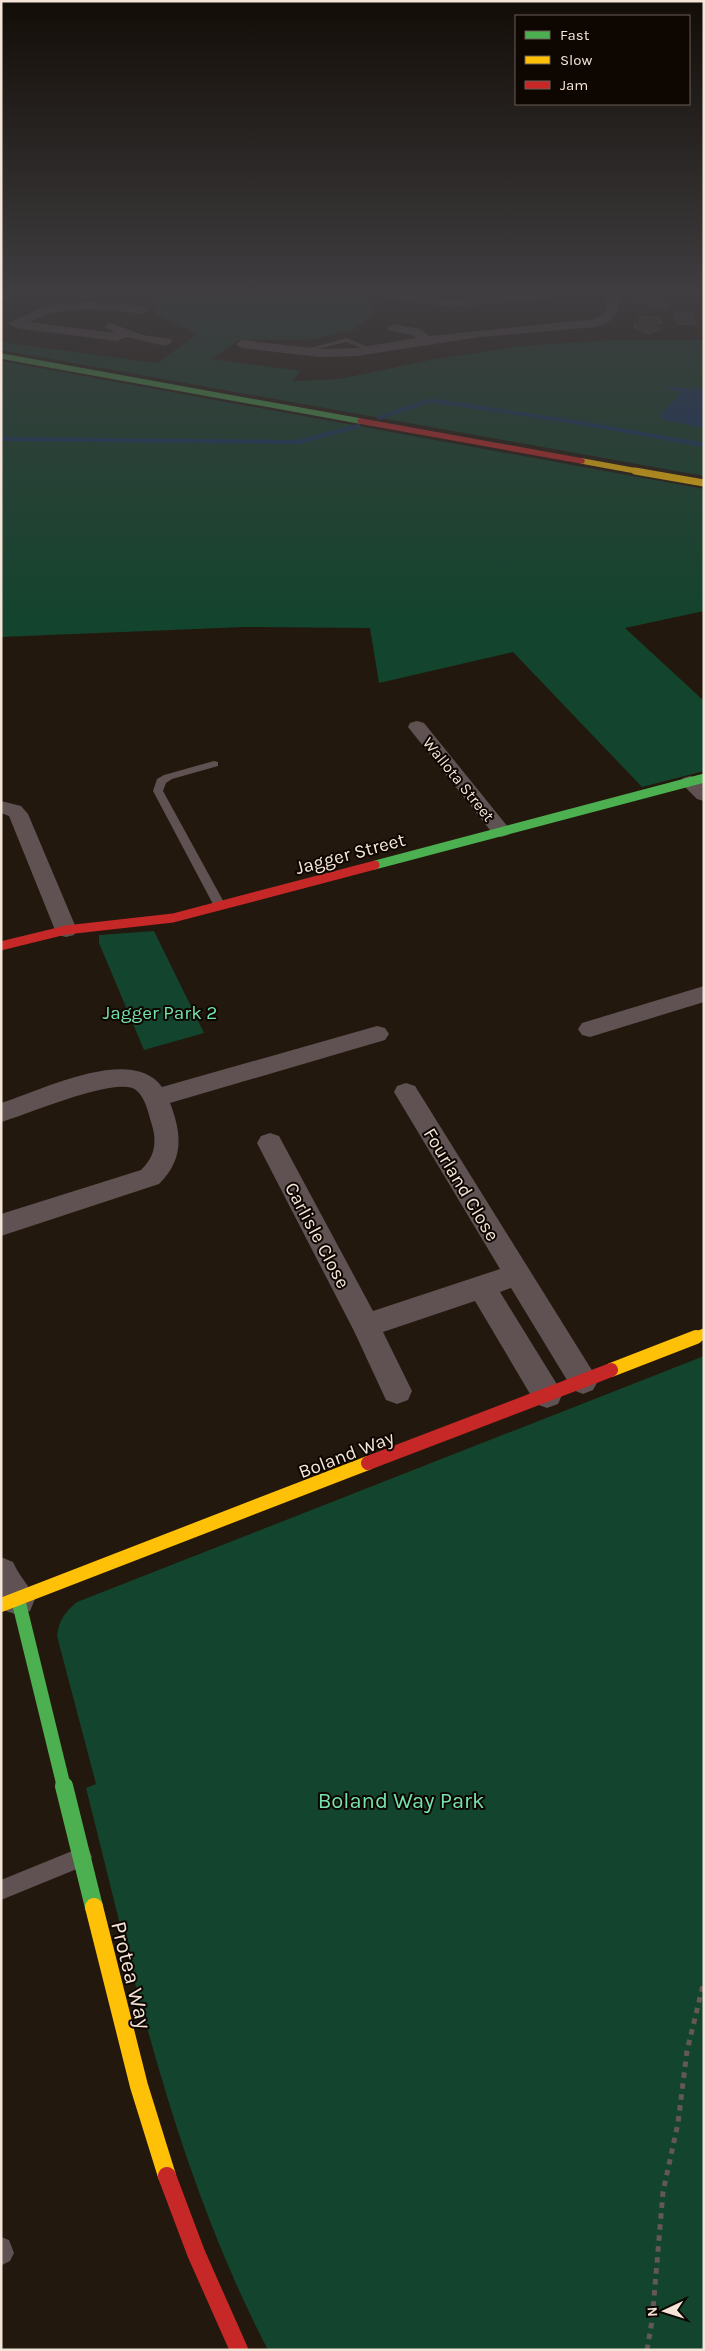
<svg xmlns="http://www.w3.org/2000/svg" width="705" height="2351" viewBox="0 0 705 2351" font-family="Karla,sans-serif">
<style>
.green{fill:#13442d}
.water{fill:#133864}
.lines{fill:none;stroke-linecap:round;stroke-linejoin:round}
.stream{stroke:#133864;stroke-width:4}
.building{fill:#41362f;stroke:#5e524b}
.path{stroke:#645855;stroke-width:5;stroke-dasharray:5.5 5.5;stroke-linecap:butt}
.lane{fill:#605152;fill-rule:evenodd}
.street{fill:#605152;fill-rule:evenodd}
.fast-far3{stroke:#4caf50;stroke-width:5.5}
.fast-far2{stroke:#4caf50;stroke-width:9}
.fast-far1{stroke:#4caf50;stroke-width:14}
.fast{stroke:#4caf50;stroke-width:18}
.slow-far4{stroke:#ffc107;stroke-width:5.5}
.slow-far3{stroke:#ffc107;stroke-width:7}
.slow-far2{stroke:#ffc107;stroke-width:11}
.slow-far1{stroke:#ffc107;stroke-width:14}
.slow{stroke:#ffc107;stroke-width:18}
.jam-far3{stroke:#c62828;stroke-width:5.5}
.jam-far2{stroke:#c62828;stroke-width:9}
.jam-far1{stroke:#c62828;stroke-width:14}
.jam{stroke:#c62828;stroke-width:18}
.labels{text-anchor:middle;stroke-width:4;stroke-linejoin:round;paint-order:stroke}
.far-street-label{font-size:16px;fill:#f4e5d8;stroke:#0e0601}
.street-label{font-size:19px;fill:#f4e5d8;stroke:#0e0601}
.park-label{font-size:19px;fill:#75e3ae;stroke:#0e0601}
.near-park-label{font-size:22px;fill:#75e3ae;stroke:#0e0601}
.near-street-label{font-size:22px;fill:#f4e5d8;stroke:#0e0601}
</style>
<rect width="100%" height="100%" fill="#23180d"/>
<g class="green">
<path d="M 163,292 L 353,292 L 365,296 L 374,313 L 352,330 L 308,340 L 238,340 L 212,359 L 301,371 L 292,381 L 340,379 L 435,359 L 521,346 L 612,340 L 704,340 L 704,476 L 1,350 L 1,342 L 157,363 L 198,334 L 157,315 L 153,298 Z"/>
<path d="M 1,361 L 704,489 L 704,611 L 625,628 L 704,701 L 704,771 L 642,787 L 513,652 L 379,683 L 370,628 L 244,627 L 1,637 Z"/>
<path d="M 154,931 L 204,1033 L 144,1050 L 99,943 L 99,935 Z"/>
<path d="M 704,1356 L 704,2350 L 268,2350 C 175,2171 135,1982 86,1788 L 96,1784 L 57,1636 C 59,1620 65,1612 77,1602 Z"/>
</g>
<path class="water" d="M 669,387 L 704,389 L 704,428 L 664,420 L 659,416 L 681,393 L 668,389 Z"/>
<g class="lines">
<g class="stream">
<path d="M 379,418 L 428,401 L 435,401 L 575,422 L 704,445"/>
<path d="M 1,439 L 298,442 L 358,426"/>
</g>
</g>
<g class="building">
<path d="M 635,296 L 649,296 L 650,298 L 647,300 L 665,300 L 667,308 L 648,307 L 646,302 L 636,302 Z"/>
<path d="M 673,313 L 692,313 L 696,324 L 677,324 Z"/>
<path d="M 641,316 L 660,318 L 662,324 L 654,323 L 655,327 L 660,329 L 650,334 L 635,328 L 633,327 L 635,327 L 634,324 L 641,324 L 639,318 L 642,318 Z"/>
</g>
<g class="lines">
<path class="path" d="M 647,2350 L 652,2321 L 663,2192 L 678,2123 L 687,2051 L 704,1981"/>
<g class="lane">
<path d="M 347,338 L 372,349 L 367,350 L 346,342 L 302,353 L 299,351 Z"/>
<path d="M 214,761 L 218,762 L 218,766 L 172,779 L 166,783 L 163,791 L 226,906 L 220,910 L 214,906 L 153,791 L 157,779 L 164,775 Z"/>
<path d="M 82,1847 L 89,1850 L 92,1857 L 89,1864 L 1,1900 L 1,1880 Z"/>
<path d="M 1,2237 L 9,2240 L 14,2253 L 10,2261 L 2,2265 Z"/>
</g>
<g class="street">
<path d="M 5,292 L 21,292 L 1,300 L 1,293 Z"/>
<path d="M 366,292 L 393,292 L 448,299 L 553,292 L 559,295 L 553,298 L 448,307 L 372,295 Z"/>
<path d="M 607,292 L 618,292 C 622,312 614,322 595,327 L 480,337 L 357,356 L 320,357 L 242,348 L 236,344 L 242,340 L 320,349 L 357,348 L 416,338 L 412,335 L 389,331 L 387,328 L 393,324 L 420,329 L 429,336 L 595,319 L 606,312 Z"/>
<path d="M 92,302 L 142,306 L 148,310 L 142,314 C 104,309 65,303 30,322 L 115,333 L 104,327 L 110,323 L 143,335 L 170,339 L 172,342 L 166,346 L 126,337 L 117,341 L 16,328 L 8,323 L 44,307 L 63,303 Z"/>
<path d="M 417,721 L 424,723 L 508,827 L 511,831 L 508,835 L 501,837 L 494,835 L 408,727 L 410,723 Z"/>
<path d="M 690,776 L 697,778 L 704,784 L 704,801 L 697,799 L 680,782 L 683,778 Z"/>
<path d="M 1,801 L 21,806 L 28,814 L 77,930 L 74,935 L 66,937 L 58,935 L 55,930 L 9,816 L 1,813 Z"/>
<path d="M 704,986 L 704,1002 L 590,1037 L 582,1035 L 578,1029 L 582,1023 Z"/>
<path d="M 377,1026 L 385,1028 L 389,1034 L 385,1040 L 170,1103 C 182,1134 184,1159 159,1184 L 1,1236 L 1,1214 L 141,1170 C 155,1156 157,1143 152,1125 C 148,1113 146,1098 136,1090 C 118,1075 26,1115 1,1122 L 1,1103 C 40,1091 132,1044 162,1087 Z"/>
<path d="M 406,1083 L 415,1086 L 593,1372 L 598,1381 L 593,1390 L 583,1394 L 573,1390 L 511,1288 L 500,1292 L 558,1386 L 562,1395 L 558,1404 L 547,1408 L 536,1404 L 475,1301 L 383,1332 L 412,1391 L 408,1400 L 397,1404 L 386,1400 L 354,1331 L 257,1143 L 261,1136 L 270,1133 L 279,1136 L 373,1311 L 500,1269 L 394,1092 L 397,1086 Z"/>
<path d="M 1,1557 L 13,1562 C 19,1576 29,1585 35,1599 L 30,1611 L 18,1615 L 6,1611 L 1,1605 Z"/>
</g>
<path class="fast-far3" d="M 1,356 L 360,421"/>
<path class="fast-far2" d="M 375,865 L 704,778"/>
<path class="fast-far1" d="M 18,1599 L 64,1787"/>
<path class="fast" d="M 64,1786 L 94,1907"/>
<path class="slow-far4" d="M 582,461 L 642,472"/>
<path class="slow-far3" d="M 635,471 L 704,483"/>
<path class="slow-far2" d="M 692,1339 L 704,1334"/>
<g class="slow-far1">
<path d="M 611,1370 L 696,1337"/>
<path d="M 1,1605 L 368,1463"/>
</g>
<path class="slow" d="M 94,1907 L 139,2086 L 167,2176"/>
<path class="jam-far3" d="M 360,421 L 582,461"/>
<path class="jam-far2" d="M 1,946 L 66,930 L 173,918 L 375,865"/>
<path class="jam-far1" d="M 368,1463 L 611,1370"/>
<path class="jam" d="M 167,2176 L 196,2253 L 239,2350"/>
</g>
<linearGradient id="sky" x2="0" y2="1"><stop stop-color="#130d07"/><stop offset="0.47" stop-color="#3f3d40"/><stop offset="1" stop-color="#3f3d40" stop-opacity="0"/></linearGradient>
<rect width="705" height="621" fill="url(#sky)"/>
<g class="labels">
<g class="far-street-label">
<text transform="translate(459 779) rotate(51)" y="6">Wallota Street</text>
</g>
<g class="street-label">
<text transform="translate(350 853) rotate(-15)" y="7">Jagger Street</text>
<text transform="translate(462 1184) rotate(59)" y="7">Fourland Close</text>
<text transform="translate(318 1235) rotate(62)" y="7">Carlisle Close</text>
<text transform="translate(346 1454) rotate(-21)" y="7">Boland Way</text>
</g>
<g class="park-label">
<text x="160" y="1019">Jagger Park 2</text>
</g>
<g class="near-park-label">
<text x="401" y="1808">Boland Way Park</text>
</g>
<g class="near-street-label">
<text transform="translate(132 1975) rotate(76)" y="8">Protea Way</text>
</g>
</g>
<rect width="705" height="2351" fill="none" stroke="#f4e5d8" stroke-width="5"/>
<rect x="515" y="15" width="175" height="90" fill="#0e0601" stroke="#6a5f57"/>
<rect x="525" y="31" width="25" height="8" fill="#4caf50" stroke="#6a5f57"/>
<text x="560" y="40" font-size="15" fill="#f4e5d8">Fast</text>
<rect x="525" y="56" width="25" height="8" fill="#ffc107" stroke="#6a5f57"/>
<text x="560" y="65" font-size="15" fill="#f4e5d8">Slow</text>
<rect x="525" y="81" width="25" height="8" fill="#c62828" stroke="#6a5f57"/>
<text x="560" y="90" font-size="15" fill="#f4e5d8">Jam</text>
<g transform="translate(665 2311) rotate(266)" stroke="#0e0601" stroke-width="4" paint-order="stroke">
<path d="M0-4L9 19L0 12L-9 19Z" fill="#f4e5d8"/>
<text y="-8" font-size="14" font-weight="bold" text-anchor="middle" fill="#f4e5d8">N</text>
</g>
</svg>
